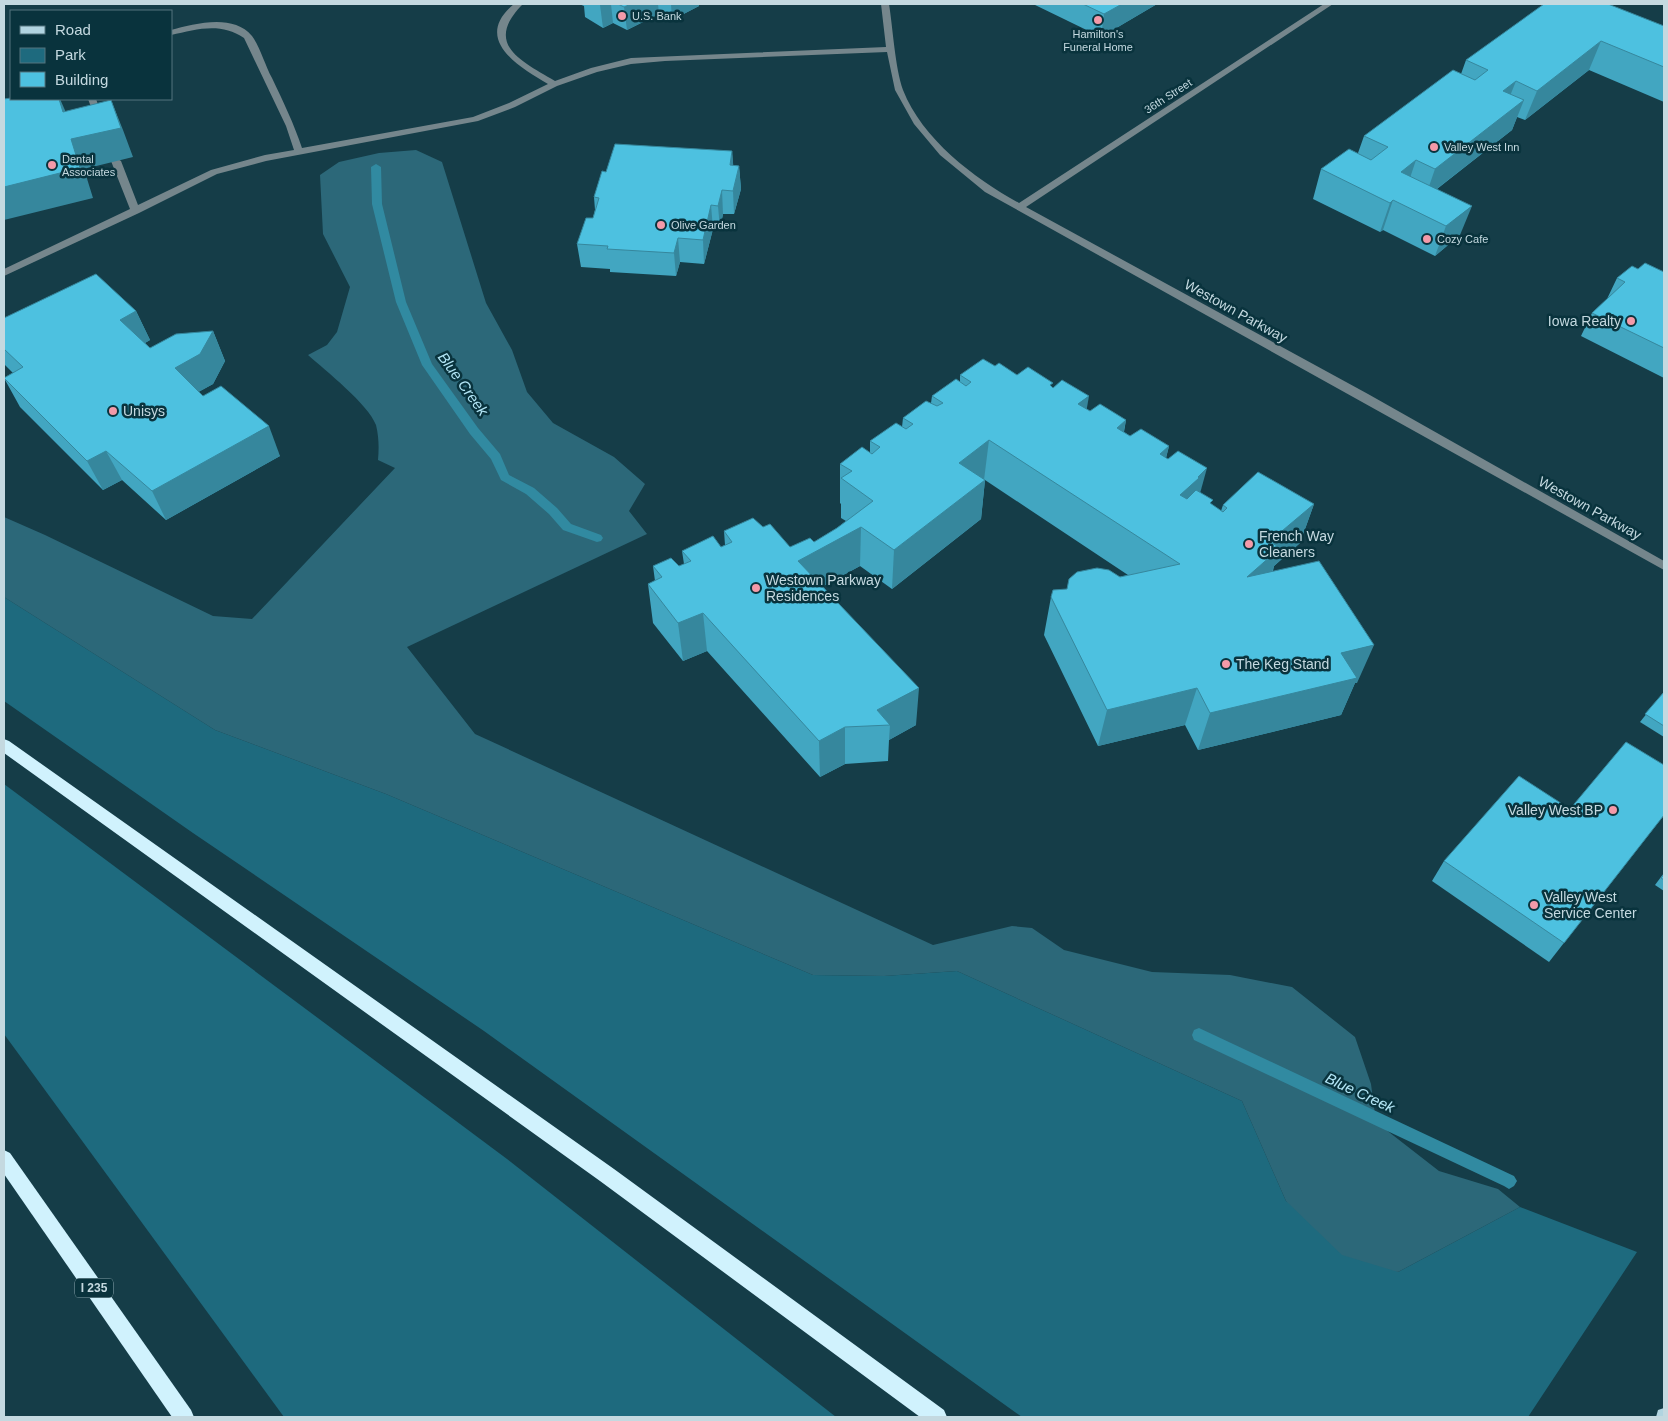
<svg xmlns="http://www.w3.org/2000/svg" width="1668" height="1421" viewBox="0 0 1668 1421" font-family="Helvetica,sans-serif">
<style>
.green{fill:#1e6a7e}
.forest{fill:#2c6879}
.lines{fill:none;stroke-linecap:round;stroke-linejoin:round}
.stream{fill:#318aa1;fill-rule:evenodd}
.minor{fill:#75868c;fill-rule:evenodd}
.major{fill:#b1d4e0;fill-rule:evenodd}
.highway{fill:#d0f2fd;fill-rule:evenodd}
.wall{fill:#42a6c1}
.shaded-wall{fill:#36879d}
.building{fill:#4dc1e0;stroke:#36879d}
.poi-dot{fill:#f39aa9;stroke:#09333d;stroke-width:2}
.labels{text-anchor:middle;stroke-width:5;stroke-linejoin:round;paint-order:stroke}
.far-poi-label{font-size:11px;fill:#c4d9e0;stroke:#09333d;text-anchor:start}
.far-street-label{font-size:11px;fill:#c4d9e0;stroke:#09333d}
.shield{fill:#09333d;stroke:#8ca7af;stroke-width:1}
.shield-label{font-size:12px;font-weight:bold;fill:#c4d9e0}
.street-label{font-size:14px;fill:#c4d9e0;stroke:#09333d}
.poi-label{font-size:14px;fill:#c4d9e0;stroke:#09333d;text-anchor:start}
.water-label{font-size:15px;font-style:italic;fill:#b3e6f6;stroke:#09333d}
</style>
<rect width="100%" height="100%" fill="#153d48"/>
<g class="green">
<path d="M 4,597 L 215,730 L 386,794 L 813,975 L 884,976 L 957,971 L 1242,1101 L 1286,1201 L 1398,1272 L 1520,1207 L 1637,1252 L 1528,1417 L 1022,1417 L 484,1031 L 193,833 L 4,701 Z"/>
<path d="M 4,784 L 507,1159 L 836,1417 L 284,1417 L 4,1034 Z"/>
</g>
<path class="forest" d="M 416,150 L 442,162 L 486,303 L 512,350 L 527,392 L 553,423 L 614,457 L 645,484 L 629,511 L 647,534 L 407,647 L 475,734 L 933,945 L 1012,926 L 1032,928 L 1064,950 L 1152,972 L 1230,975 L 1292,987 L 1355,1037 L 1371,1084 L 1376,1122 L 1439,1171 L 1498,1189 L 1520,1207 L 1398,1272 L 1342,1255 L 1286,1201 L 1242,1101 L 957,971 L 884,976 L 813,975 L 386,794 L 215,730 L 4,597 L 4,517 L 45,535 L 213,616 L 252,619 L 395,468 L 378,460 C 379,449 379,437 376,425 C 368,404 326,371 308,355 L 327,345 L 337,332 L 350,287 L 323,234 L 320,175 L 339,162 L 379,153 Z"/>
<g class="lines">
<g class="stream">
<path d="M 376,164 L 381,167 L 382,204 L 406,302 L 432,364 L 478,428 L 500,454 L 509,475 L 534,488 L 557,508 L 571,524 L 601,535 L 603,538 L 601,541 L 597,542 L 563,530 L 549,514 L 526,494 L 501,480 L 491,459 L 470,434 L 422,365 L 396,302 L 372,204 L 371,167 Z"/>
<path d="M 1199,1028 L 1514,1176 L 1517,1181 L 1514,1186 L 1509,1189 L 1504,1186 L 1194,1040 L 1192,1035 L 1194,1030 Z"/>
</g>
<g class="minor">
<path d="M 514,4 L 523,4 C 483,44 521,61 555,81 L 591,68 L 631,58 L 886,47 L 881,4 L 889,4 C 893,29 895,67 903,90 C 922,139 975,179 1019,203 L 1324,4 L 1333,4 L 1026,207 L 1368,394 L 1664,561 L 1664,570 L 985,192 L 940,155 L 914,124 L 895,90 L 887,52 L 665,61 L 631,64 L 597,72 L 557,86 L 515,107 L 478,121 L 266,161 L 217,174 L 139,213 L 4,276 L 4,269 L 130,209 L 111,161 L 113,159 L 116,158 L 121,161 L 138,205 L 211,170 L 265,155 L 294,150 L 286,126 L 244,38 C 221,22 197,29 171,35 L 171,30 C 194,24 233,13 252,36 C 260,47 265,65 272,78 C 283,101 294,124 302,148 L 473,117 L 509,103 L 548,84 C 518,66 472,39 514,4 Z"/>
<path d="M 88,99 L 96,99 L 104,120 L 103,122 L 100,123 L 96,120 Z"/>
</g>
<path class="major" d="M 1664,1408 L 1664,1417 L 1656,1417 L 1658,1410 Z"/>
<g class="highway">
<path d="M 4,739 L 9,741 L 614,1169 L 944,1410 L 947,1417 L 920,1417 L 600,1181 L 4,753 Z"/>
<path d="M 4,1150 L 10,1153 L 191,1410 L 194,1417 L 172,1417 L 4,1174 Z"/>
</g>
</g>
<g class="wall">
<path d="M 579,4 L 699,4 L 699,6 L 672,20 L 659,14 L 627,30 L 613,23 L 603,28 L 585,17 L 584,6 Z"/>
<path d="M 1033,4 L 1157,4 L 1101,37 Z"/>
<path d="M 1664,26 L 1664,102 L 1589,70 L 1525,120 L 1517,117 L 1512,130 L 1437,189 L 1460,235 L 1435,256 L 1383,230 L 1380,232 L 1313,199 L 1321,169 L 1358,153 L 1364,136 L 1461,74 L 1466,60 Z"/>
<path d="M 732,151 L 733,165 L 739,166 L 741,189 L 734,214 L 723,214 L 720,229 L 713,229 L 704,264 L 680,262 L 676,276 L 610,272 L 610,269 L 581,267 L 577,244 L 593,218 L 595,210 L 594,197 L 606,172 Z"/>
<path d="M 1638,269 L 1664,272 L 1664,378 L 1581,336 L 1592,313 L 1607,299 L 1617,278 Z"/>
<path d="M 136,311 L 150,340 L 145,343 L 150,348 L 213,331 L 225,361 L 213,384 L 198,392 L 203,396 L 280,456 L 166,520 L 122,480 L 103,490 L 20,407 L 4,378 L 13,373 L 4,364 L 4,318 Z"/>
<path d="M 995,366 L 1017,375 L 1053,388 L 1090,411 L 1126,420 L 1124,432 L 1130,436 L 1169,446 L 1166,458 L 1212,505 L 1221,511 L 1223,505 L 1314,504 L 1300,543 L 1274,566 L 1273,571 L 1357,683 L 1355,683 L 1341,715 L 1198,750 L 1185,725 L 1098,746 L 1044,635 L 1051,597 L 1067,589 L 1128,575 L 985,480 L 981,519 L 892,589 L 860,566 L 823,586 L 916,725 L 889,740 L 888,761 L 845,764 L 820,777 L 707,651 L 683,661 L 653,623 L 648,584 L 655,581 L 653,566 L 679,566 L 684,564 L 682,551 L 721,547 L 725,545 L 724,531 L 763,527 L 790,547 L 814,542 L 837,528 L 846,521 L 841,518 L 841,504 L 840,503 L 840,464 L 870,452 L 870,441 L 902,427 L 903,418 L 931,403 L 932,396 L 960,382 L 960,375 Z"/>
<path d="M 1664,692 L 1664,737 L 1640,722 Z"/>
<path d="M 1570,809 L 1664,815 L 1549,962 L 1432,881 L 1444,861 Z"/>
<path d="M 1664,873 L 1664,891 L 1655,885 Z"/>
</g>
<g class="shaded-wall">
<path d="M 603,4 L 611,4 L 613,23 L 603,28 L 600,5 Z"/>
<path d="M 631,4 L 658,4 L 659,14 L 627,30 L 624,7 Z"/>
<path d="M 671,4 L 699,4 L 699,6 L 672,20 Z"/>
<path d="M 1122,4 L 1157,4 L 1101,37 L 1104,14 Z"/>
<path d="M 1601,41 L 1589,70 L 1525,120 L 1537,91 Z"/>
<path d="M 1516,81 L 1504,111 L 1503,91 Z"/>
<path d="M 59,99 L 60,99 L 68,117 L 111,100 L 123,130 L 133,157 L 84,169 L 93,198 L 4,220 L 4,187 L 71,139 Z"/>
<path d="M 1524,100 L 1512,130 L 1425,198 L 1435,169 Z"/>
<path d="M 732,151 L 734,174 L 730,165 Z"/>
<path d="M 1416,160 L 1406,190 L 1401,172 Z"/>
<path d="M 739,166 L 741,189 L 734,214 L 733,191 Z"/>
<path d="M 722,190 L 723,214 L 720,229 L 718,206 Z"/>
<path d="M 1393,200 L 1383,230 L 1380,232 L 1390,203 Z"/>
<path d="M 711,205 L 713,229 L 704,264 L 703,240 Z"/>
<path d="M 1472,206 L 1460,235 L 1435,256 L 1446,226 Z"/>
<path d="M 678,238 L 680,262 L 676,276 L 674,253 Z"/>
<path d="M 136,311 L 150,340 L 134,349 L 120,320 Z"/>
<path d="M 213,331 L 225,361 L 213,384 L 188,398 L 175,368 Z"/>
<path d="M 1089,396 L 1082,436 L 1078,404 Z"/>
<path d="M 1126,420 L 1118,460 L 1117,428 Z"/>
<path d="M 269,426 L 280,456 L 166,520 L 152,491 Z"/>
<path d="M 989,440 L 984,480 L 959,463 Z"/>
<path d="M 1169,446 L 1159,485 L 1160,454 Z"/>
<path d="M 106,451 L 122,480 L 103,490 L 87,461 Z"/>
<path d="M 1207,468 L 1196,508 L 1180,495 Z"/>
<path d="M 985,480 L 981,519 L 892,589 L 894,550 Z"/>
<path d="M 1314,504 L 1300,543 L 1274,566 L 1267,587 L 1247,577 L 1263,537 L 1269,531 L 1256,569 L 1269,558 L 1276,536 Z"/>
<path d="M 861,527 L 860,566 L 800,599 L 798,561 Z"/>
<path d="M 703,613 L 707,651 L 683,661 L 678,623 Z"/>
<path d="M 1374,645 L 1357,683 L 1355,683 L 1341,715 L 1198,750 L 1210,713 L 1341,653 Z"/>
<path d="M 919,688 L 916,725 L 889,740 L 890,725 L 877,710 Z"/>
<path d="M 1197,688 L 1185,725 L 1098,746 L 1107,710 Z"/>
<path d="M 845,727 L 845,764 L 820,777 L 819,741 Z"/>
</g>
<g class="building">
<path d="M 618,4 L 631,4 L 624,7 Z"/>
<path d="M 1083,4 L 1122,4 L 1104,14 Z"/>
<path d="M 1544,4 L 1608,4 L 1664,26 L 1664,67 L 1601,41 L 1537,91 L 1516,81 L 1503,91 L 1524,100 L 1435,169 L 1416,160 L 1401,172 L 1472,206 L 1446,226 L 1393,200 L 1390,203 L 1321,169 L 1349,149 L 1371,160 L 1388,147 L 1364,136 L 1453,70 L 1475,80 L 1488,70 L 1466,60 Z"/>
<path d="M 11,98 L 11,99 L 59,99 L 63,112 L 111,100 L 121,128 L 71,139 L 80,168 L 4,187 L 4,99 Z"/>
<path d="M 615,144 L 732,151 L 730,165 L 739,166 L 733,191 L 722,190 L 718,206 L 711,205 L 703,240 L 678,238 L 674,253 L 607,249 L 608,246 L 577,244 L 586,218 L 593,218 L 599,198 L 594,197 L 602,171 L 606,172 Z"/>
<path d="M 1645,263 L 1664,272 L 1664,348 L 1592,313 L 1625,282 L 1617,278 L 1632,266 L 1638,269 Z"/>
<path d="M 96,274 L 136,311 L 120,320 L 150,348 L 176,334 L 213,331 L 200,354 L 175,368 L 203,396 L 221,386 L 269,426 L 152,491 L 106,451 L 87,461 L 4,378 L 23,367 L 4,349 L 4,318 Z"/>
<path d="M 983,359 L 995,366 L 999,363 L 1017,375 L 1028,367 L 1053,383 L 1050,385 L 1053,388 L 1062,380 L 1089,396 L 1078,404 L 1090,411 L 1100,404 L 1126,420 L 1117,428 L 1130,436 L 1141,429 L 1169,446 L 1160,454 L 1168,459 L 1178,451 L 1207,468 L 1198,477 L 1199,478 L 1180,495 L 1187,499 L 1196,490 L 1213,500 L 1210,503 L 1223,512 L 1227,508 L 1223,505 L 1258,472 L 1314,504 L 1276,536 L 1269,531 L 1263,537 L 1280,548 L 1247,577 L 1319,561 L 1374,645 L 1341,653 L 1357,678 L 1210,713 L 1197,688 L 1107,710 L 1051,597 L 1053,590 L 1067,589 L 1069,579 L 1077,572 L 1097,568 L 1109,570 L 1120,577 L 1180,564 L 989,440 L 959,463 L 985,480 L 894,550 L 861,527 L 798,561 L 919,688 L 877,710 L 890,725 L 845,727 L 819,741 L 703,613 L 678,623 L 648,584 L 662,577 L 653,566 L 671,558 L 679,566 L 691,561 L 682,551 L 713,536 L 721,547 L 732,542 L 724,531 L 753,518 L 763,527 L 770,524 L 790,547 L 810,538 L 814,542 L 837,528 L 873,501 L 841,478 L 852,471 L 840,464 L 862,447 L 872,454 L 880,447 L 870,441 L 896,423 L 906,429 L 913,424 L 903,418 L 926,401 L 937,406 L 943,403 L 932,396 L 956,379 L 966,386 L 971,382 L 960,375 Z"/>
<path d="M 1664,692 L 1664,726 L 1645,714 Z"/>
<path d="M 1626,742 L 1664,765 L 1664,815 L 1564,943 L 1444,861 L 1519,776 L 1570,809 Z"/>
<path d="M 1664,874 L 1664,880 L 1661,878 Z"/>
</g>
<g class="poi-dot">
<circle cx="622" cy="16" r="5"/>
<circle cx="1098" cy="20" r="5"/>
<circle cx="1434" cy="147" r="5"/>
<circle cx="52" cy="165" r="5"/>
<circle cx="661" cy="225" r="5"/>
<circle cx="1427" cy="239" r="5"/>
<circle cx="1631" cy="321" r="5"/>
<circle cx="113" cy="411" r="5"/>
<circle cx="1249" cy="544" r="5"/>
<circle cx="756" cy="588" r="5"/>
<circle cx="1226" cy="664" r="5"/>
<circle cx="1613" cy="810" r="5"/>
<circle cx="1534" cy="905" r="5"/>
</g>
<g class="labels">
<g class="far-poi-label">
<text x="632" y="20">U.S. Bank</text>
<text x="1098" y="38" text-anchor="middle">Hamilton's<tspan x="1098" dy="13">Funeral Home</tspan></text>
<text x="1444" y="151">Valley West Inn</text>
<text x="62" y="163">Dental<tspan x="62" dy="13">Associates</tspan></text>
<text x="671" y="229">Olive Garden</text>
<text x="1437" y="243">Cozy Cafe</text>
</g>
<g class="far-street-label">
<text transform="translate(1168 96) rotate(-33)" y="4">36th Street</text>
</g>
<rect class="shield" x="75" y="1278.5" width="38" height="19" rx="4"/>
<g class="shield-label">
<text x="94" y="1292">I 235</text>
</g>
<g class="street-label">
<text transform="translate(1236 311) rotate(29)" y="5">Westown Parkway</text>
<text transform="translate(1590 508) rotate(29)" y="5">Westown Parkway</text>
</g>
<g class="poi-label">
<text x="1621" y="326" text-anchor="end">Iowa Realty</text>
<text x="123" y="416">Unisys</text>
<text x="1259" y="541">French Way<tspan x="1259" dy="16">Cleaners</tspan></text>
<text x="766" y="585">Westown Parkway<tspan x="766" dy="16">Residences</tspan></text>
<text x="1236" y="669">The Keg Stand</text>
<text x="1603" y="815" text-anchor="end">Valley West BP</text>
<text x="1544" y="902">Valley West<tspan x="1544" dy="16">Service Center</tspan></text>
</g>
<g class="water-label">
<text transform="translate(463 384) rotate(54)" y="5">Blue Creek</text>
<text transform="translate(1360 1093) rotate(25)" y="5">Blue Creek</text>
</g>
</g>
<rect width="1668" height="1421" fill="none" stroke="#c4d9e0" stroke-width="10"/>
<rect x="10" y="10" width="162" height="90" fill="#09333d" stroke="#54757e"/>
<rect x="20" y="26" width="25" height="8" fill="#b1d4e0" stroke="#54757e"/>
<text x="55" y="35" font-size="15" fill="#c4d9e0">Road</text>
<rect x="20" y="48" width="25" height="15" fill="#1e6a7e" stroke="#54757e"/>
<text x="55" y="60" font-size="15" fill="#c4d9e0">Park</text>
<rect x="20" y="72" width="25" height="15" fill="#4dc1e0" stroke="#54757e"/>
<text x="55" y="85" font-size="15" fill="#c4d9e0">Building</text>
</svg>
